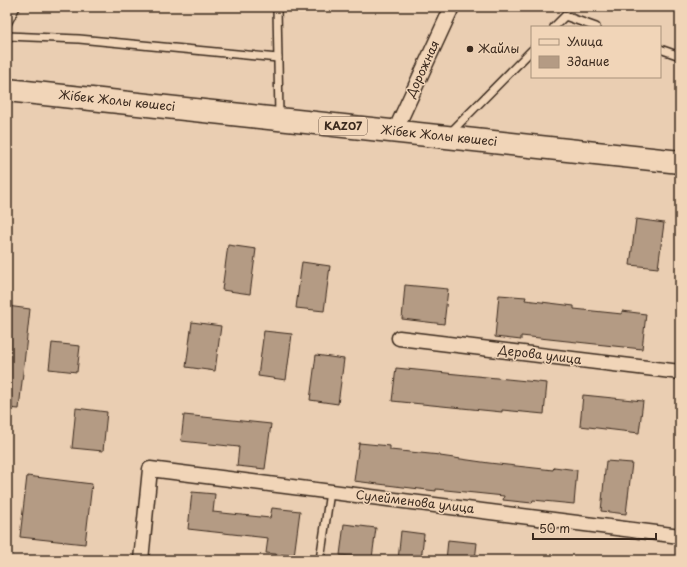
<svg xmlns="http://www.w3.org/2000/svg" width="687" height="567" viewBox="0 0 687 567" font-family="'Playpen Sans',sans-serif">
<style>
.building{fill:#b49b84;stroke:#3b2a1e}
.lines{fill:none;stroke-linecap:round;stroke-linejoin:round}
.lane-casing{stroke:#3b2a1e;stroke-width:10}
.street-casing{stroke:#3b2a1e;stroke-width:17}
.highway-casing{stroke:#3b2a1e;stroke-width:25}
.lane{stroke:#f1d5b8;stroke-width:7}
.street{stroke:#f1d5b8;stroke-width:14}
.highway{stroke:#f1d5b8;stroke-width:22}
.poi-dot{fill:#3b2a1e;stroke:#f1d5b8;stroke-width:1.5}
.labels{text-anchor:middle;stroke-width:3;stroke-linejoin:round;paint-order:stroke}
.shield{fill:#f1d5b8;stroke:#725d4c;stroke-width:1}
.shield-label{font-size:11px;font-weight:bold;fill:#3b2a1e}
.poi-label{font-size:12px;fill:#3b2a1e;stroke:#f1d5b8;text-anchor:start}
.street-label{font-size:12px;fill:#3b2a1e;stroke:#f1d5b8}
</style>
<rect width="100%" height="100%" fill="#eaceb2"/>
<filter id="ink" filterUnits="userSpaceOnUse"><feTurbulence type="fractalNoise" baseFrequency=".025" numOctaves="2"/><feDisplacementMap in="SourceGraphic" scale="8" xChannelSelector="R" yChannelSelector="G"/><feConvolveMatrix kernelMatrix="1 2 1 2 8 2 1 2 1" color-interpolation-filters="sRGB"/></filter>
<g filter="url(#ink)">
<g class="building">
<path d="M 636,219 L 664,223 L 658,268 L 630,265 Z"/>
<path d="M 228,245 L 256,249 L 250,294 L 222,290 Z"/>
<path d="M 302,262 L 330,266 L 324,311 L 296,308 Z"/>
<path d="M 405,285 L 448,289 L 444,324 L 402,319 Z"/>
<path d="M 499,295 L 526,297 L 525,300 L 574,306 L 574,309 L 622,314 L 622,311 L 646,314 L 642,349 L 521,336 L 521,340 L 495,337 Z"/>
<path d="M 7,306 L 30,309 L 19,409 L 7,408 Z"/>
<path d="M 192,322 L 221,326 L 215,371 L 186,367 Z"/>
<path d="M 264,331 L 292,334 L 286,380 L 258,376 Z"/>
<path d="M 52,343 L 80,346 L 77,372 L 49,369 Z"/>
<path d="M 316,355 L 344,359 L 338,404 L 310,400 Z"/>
<path d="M 396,368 L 547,383 L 544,414 L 502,410 L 502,412 L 392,401 Z"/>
<path d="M 583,395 L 643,401 L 639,433 L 580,426 Z"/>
<path d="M 76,408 L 107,412 L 103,451 L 72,448 Z"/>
<path d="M 184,415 L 271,424 L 265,469 L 237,466 L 239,447 L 181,441 Z"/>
<path d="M 359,443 L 390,446 L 390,450 L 440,455 L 440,456 L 489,463 L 553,470 L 554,467 L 577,470 L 574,504 L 533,500 L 532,503 L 503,500 L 504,496 L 436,489 L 436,491 L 354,481 Z"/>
<path d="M 606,461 L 632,463 L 626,514 L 601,511 Z"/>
<path d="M 27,476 L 92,484 L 85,544 L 20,537 Z"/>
<path d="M 192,492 L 215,494 L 213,512 L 270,518 L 272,508 L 300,511 L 294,556 L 266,553 L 268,538 L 188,529 Z"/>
<path d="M 344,524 L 376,528 L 372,558 L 340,555 Z"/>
<path d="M 401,531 L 424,534 L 421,560 L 398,560 Z"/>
<path d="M 448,540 L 477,543 L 475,560 L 446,560 Z"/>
</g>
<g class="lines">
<defs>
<g id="lane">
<path d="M 277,7 L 279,117"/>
<path d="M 7,24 L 16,7"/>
<path d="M 554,27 L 565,16 L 596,27"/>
<path d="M 7,36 L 79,39 L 278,58"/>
<path d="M 660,49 L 680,56"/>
<path d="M 449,134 L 532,50"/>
<path d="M 320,560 L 330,492"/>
</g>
<g id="street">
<path d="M 395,131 L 452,7"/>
<path d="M 399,338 L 680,372"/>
<path d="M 141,560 L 150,469 L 680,536"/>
</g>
<path id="highway" d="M 7,90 L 680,162"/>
</defs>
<use href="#lane" class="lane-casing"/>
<use href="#street" class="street-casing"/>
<use href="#highway" class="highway-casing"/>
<use href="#lane" class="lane"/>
<use href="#street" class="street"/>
<use href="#highway" class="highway"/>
</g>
</g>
<circle class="poi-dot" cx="470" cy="49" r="4"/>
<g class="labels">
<rect class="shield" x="319" y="117" width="48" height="18" rx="3"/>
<g class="shield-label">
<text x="343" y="130">KAZ07</text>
</g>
<g class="poi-label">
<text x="478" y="53">Жайлы</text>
</g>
<g class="street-label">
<text transform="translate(423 69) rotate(-65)" y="4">Дорожная</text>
<text transform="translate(117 101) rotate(6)" y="4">Жібек Жолы көшесі</text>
<text transform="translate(439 136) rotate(6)" y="4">Жібек Жолы көшесі</text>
<text transform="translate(540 355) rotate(7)" y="4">Дерова улица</text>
<text transform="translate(415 502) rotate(7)" y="4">Сулейменова улица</text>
</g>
</g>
<rect width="687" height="567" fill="none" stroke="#f1d5b8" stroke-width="24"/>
<rect x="12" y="12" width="663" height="543" fill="none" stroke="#3b2a1e" stroke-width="1.5" filter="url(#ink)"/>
<rect x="531" y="26" width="130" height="52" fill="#f1d5b8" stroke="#a8917a"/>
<rect x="539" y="39" width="20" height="6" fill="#f1d5b8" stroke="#a8917a"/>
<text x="567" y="46" font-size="12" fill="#3b2a1e">Улица</text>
<rect x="539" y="56" width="20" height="12" fill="#b49b84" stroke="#a8917a"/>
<text x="567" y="66" font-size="12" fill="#3b2a1e">Здание</text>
<path d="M533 533v6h123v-6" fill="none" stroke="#3b2a1e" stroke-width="2"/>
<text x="539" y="533" font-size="12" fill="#3b2a1e" stroke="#f1d5b8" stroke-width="3" paint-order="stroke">50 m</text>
</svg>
